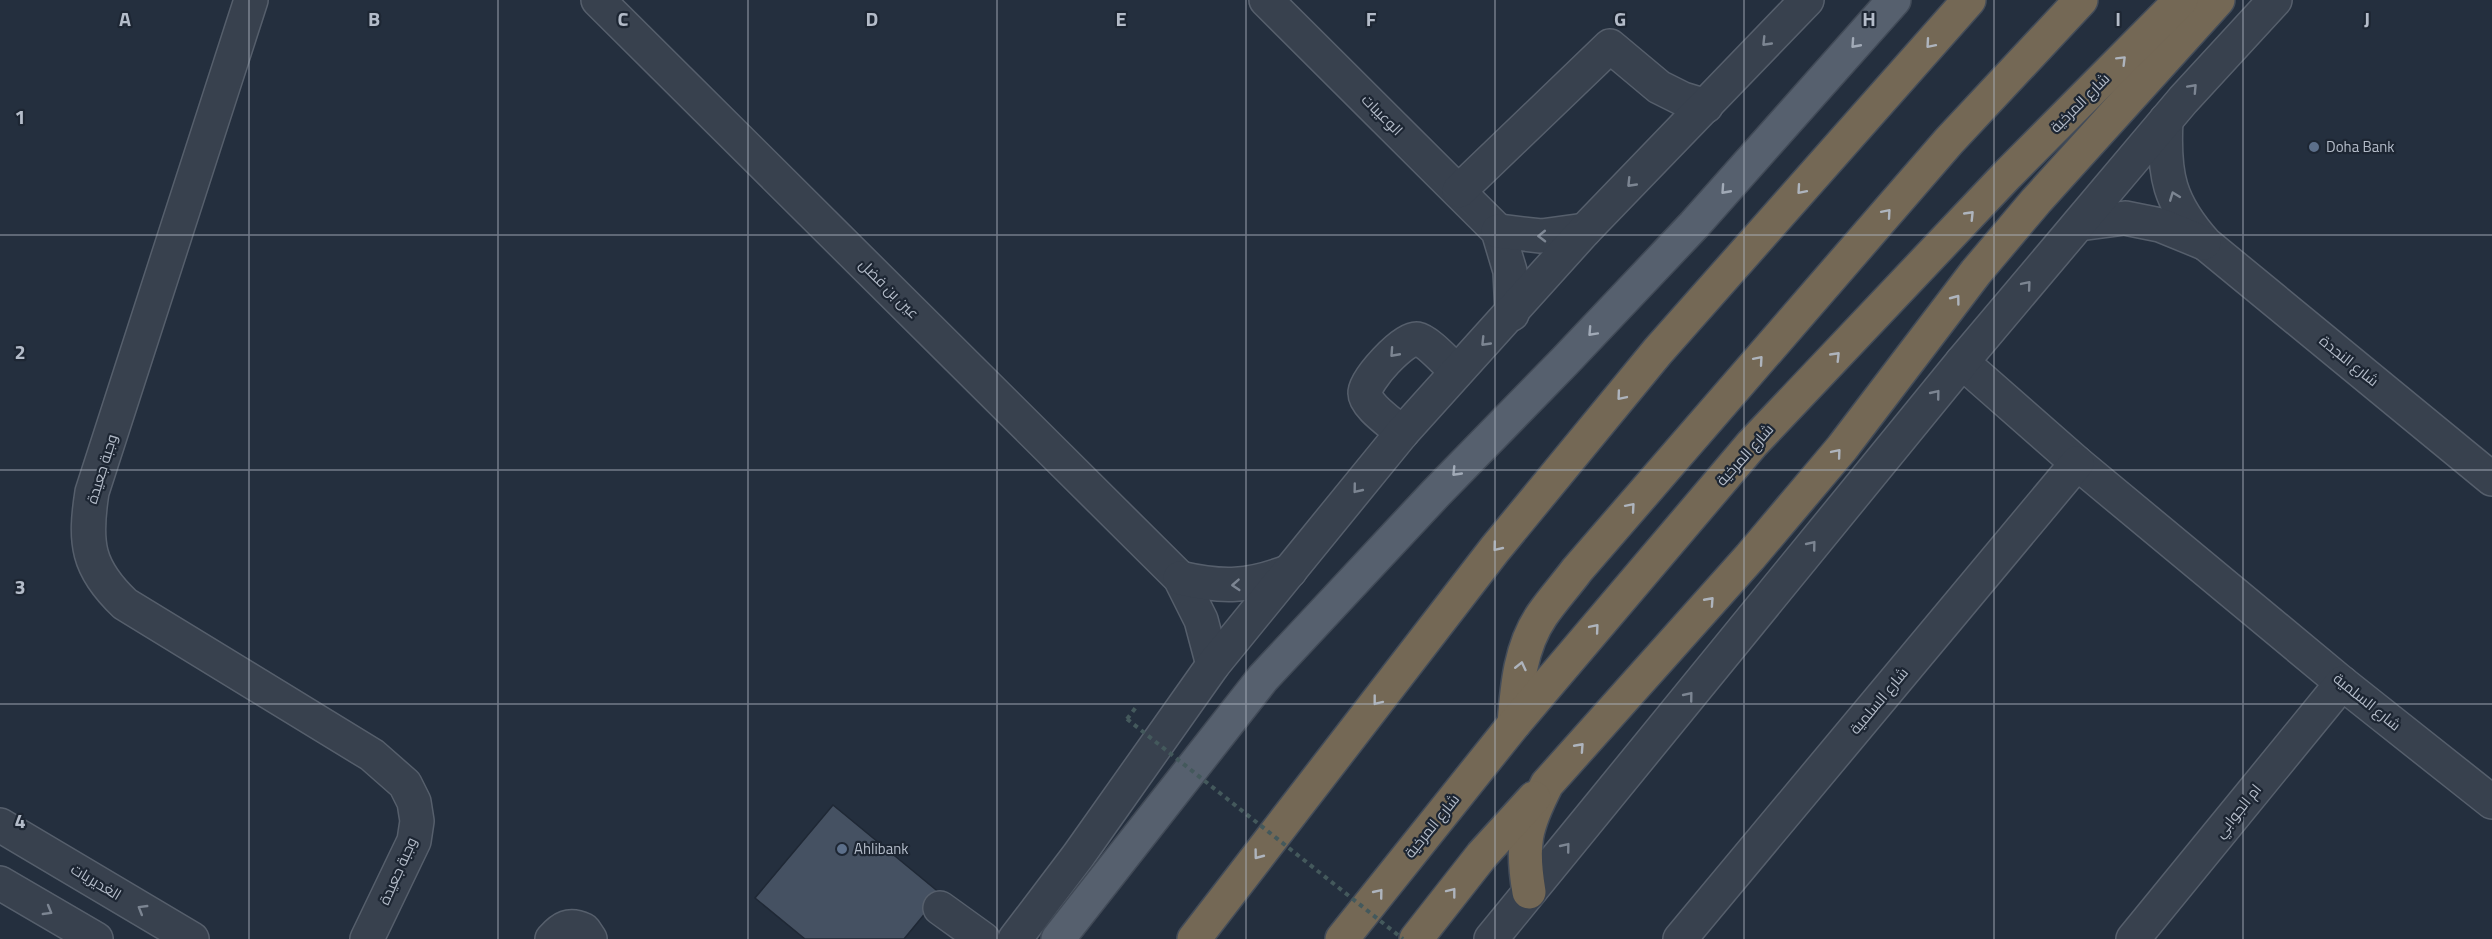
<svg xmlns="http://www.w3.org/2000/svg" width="2492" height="939" viewBox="0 0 2492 939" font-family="'Titillium Web',Cairo,sans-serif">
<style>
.building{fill:#455162;stroke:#1f2835;stroke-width:1.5}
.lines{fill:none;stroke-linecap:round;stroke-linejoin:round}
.minor-casing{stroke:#565f6c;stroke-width:36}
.major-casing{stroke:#414a57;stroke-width:36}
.highway-casing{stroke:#434c59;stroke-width:36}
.path{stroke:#44595c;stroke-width:4;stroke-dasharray:4.5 4.5;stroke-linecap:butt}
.minor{stroke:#38414e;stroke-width:33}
.major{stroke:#56606e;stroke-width:33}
.highway{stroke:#746855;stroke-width:33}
.path-bridge{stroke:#44595c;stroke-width:4;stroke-dasharray:4.5 4.5;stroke-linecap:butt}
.oneway{stroke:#7c8592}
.oneway2{stroke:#a1aab7}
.oneway3{stroke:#aeb4bd}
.grid{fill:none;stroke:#b4bcc9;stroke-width:1.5;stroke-opacity:0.55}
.service-dot{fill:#5c6f8a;stroke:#1d2633;stroke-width:2}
.labels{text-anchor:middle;stroke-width:4.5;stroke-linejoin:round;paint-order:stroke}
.street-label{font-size:15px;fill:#b4bcc9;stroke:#1d2633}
.poi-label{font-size:15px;fill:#b4bcc9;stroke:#1d2633;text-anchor:start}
.grid-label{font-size:20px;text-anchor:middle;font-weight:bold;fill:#b4bcc9;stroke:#1d2633;stroke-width:4.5;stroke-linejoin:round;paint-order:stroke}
</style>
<rect width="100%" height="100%" fill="#242f3e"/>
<path class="building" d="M 833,805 L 941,894 L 904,939 L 805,939 L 755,898 Z"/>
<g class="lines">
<defs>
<g id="minor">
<path d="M 251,0 L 92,492 C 84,543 87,568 125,604 L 372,755 L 405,784 L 414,802 L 417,821 L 414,841 L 367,939"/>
<path d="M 598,0 L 1180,578 L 1201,620 L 1213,665"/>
<path d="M 1266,0 L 1498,231 L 1510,271 L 1512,314"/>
<path d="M 2166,120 C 2163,175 2169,203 2206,244 L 2492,479"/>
<path d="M 1459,191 L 1610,46 L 1659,87 L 1683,99 L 1706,106"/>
<path d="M 2079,224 L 2125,218 L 2160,225 L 2204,243"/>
<path d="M 1498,231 L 1541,236 L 1585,230"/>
<path d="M 1962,362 L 2077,463 L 2342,683 L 2492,802"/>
<path d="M 1402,433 C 1393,424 1365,406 1365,393 C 1364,381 1404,337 1417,339 C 1428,341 1448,364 1456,371"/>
<path d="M 1180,578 C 1223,588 1249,587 1290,571"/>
<path d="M 0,825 L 192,939"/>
<path d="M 0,883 L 96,939"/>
<path d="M 940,908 L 983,939"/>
<path d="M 552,939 C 562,928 569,923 584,930 L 590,939"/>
<path d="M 1015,939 L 1078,856 L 1213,665 L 1402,433 L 1585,230 L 1807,0"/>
<path d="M 1491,939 L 1962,362 L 2183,100 L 2275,0"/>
<path d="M 1680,939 L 2077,463"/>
<path d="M 2133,939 L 2342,683"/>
</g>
<path id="major" d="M 1058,939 L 1263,678 L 1436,493 L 1565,361 L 1694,225 L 1894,0"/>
<g id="highway">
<path d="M 1514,724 C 1517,686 1520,647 1542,615 C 1553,599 1566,585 1577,570 L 1949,141 L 2081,0"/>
<path d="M 1529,892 C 1521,844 1525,827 1547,784 L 1750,557 L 1842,448 L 1976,272 L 2036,201 L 2218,0"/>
<path d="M 1194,939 L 1495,549 L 1658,351 L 1969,0"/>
<path d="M 1342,939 L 1514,724 L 1752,444 L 2008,174 L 2181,0"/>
<path d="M 1416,939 L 1482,855 L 1534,798"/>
</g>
</defs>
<use href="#minor" class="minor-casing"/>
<use href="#major" class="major-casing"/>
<use href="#highway" class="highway-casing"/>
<path class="path" d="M 1127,719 L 1137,706"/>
<use href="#minor" class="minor"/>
<use href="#major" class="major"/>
<use href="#highway" class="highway"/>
<path class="path-bridge" d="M 1127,719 L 1403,939"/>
</g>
<defs><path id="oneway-chevron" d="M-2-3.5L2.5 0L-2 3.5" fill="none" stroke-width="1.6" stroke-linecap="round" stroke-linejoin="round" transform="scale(1.5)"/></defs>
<g class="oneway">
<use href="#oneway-chevron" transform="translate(1766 42) rotate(134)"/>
<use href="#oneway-chevron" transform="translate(2193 88) rotate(-47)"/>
<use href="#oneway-chevron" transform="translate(1631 183) rotate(134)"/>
<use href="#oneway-chevron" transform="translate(2174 196) rotate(-111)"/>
<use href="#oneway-chevron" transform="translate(1542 236) rotate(179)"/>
<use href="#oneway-chevron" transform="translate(2027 285) rotate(-50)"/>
<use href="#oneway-chevron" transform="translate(1485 342) rotate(134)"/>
<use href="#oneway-chevron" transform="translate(1394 353) rotate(132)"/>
<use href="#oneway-chevron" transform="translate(1936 394) rotate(-51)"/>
<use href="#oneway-chevron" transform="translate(1357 489) rotate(129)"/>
<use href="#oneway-chevron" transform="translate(1812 545) rotate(-51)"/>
<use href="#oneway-chevron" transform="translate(1236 585) rotate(176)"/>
<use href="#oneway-chevron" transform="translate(1689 696) rotate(-51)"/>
<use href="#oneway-chevron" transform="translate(1566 847) rotate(-51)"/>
<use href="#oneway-chevron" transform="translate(142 909) rotate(-149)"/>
<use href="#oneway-chevron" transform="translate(48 911) rotate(30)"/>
</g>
<g class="oneway2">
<use href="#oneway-chevron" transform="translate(1855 44) rotate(132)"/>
<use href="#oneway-chevron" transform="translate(1725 190) rotate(132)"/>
<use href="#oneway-chevron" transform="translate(1592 332) rotate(133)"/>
<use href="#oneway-chevron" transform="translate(1456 472) rotate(134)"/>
</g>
<g class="oneway3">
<use href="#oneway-chevron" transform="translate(1930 44) rotate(131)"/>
<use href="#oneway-chevron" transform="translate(2122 60) rotate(-45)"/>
<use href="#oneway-chevron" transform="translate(1801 190) rotate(131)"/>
<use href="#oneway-chevron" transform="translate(1887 213) rotate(-49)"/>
<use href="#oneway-chevron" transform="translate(1970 215) rotate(-46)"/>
<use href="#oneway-chevron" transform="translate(1956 299) rotate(-53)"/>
<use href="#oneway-chevron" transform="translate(1836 356) rotate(-46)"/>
<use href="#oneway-chevron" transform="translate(1759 360) rotate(-49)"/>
<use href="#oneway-chevron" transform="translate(1621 396) rotate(130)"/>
<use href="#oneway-chevron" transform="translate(1837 453) rotate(-50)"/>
<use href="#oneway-chevron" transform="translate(1631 507) rotate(-49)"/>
<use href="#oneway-chevron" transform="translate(1497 547) rotate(129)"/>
<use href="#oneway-chevron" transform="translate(1710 601) rotate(-48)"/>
<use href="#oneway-chevron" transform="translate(1595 628) rotate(-50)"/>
<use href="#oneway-chevron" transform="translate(1521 666) rotate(-77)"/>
<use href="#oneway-chevron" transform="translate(1377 701) rotate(128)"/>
<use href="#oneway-chevron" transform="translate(1580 747) rotate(-48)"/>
<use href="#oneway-chevron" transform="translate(1258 855) rotate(127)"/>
<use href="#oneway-chevron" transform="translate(1452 892) rotate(-52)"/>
<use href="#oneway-chevron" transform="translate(1379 893) rotate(-51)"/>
</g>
<path class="grid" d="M 249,0 L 249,939M 498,0 L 498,939M 748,0 L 748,939M 997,0 L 997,939M 1246,0 L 1246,939M 1495,0 L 1495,939M 1744,0 L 1744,939M 1994,0 L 1994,939M 2243,0 L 2243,939M 0,235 L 2492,235M 0,470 L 2492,470M 0,704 L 2492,704"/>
<g class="service-dot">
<circle cx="2314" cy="147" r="6"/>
<circle cx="842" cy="849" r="6"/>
</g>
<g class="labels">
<g class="street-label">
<text transform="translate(2080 103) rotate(-45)" y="5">شارع المرخية</text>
<text transform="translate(1382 115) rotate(45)" y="5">الوعيبات</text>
<text transform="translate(889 289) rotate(45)" y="5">عين بن فضل</text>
<text transform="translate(2349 361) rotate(39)" y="5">شارع النجدة</text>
<text transform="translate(1745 455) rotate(-48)" y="5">شارع المرخية</text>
<text transform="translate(102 469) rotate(-73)" y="5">وجبة جعيدة</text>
<text transform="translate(1879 701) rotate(-50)" y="5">شارع السلمية</text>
<text transform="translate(2367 702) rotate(39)" y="5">شارع السلمية</text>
<text transform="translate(2238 811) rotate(-51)" y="5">ام الجوابي</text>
<text transform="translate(1432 826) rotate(-51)" y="5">شارع المرخية</text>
<text transform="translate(398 871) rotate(-66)" y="5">وجبة جعيدة</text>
<text transform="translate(96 882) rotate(31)" y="5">الغديريات</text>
</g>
<g class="poi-label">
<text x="2326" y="152">Doha Bank</text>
<text x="854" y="854">Ahlibank</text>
</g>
</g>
<g class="grid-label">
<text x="125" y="26">A</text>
<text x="374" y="26">B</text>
<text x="623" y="26">C</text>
<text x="872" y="26">D</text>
<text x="1121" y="26">E</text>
<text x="1371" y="26">F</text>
<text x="1620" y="26">G</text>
<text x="1869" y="26">H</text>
<text x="2118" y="26">I</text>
<text x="2367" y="26">J</text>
<text x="20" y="124">1</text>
<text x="20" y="359">2</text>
<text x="20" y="594">3</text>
<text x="20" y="828">4</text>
</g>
</svg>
